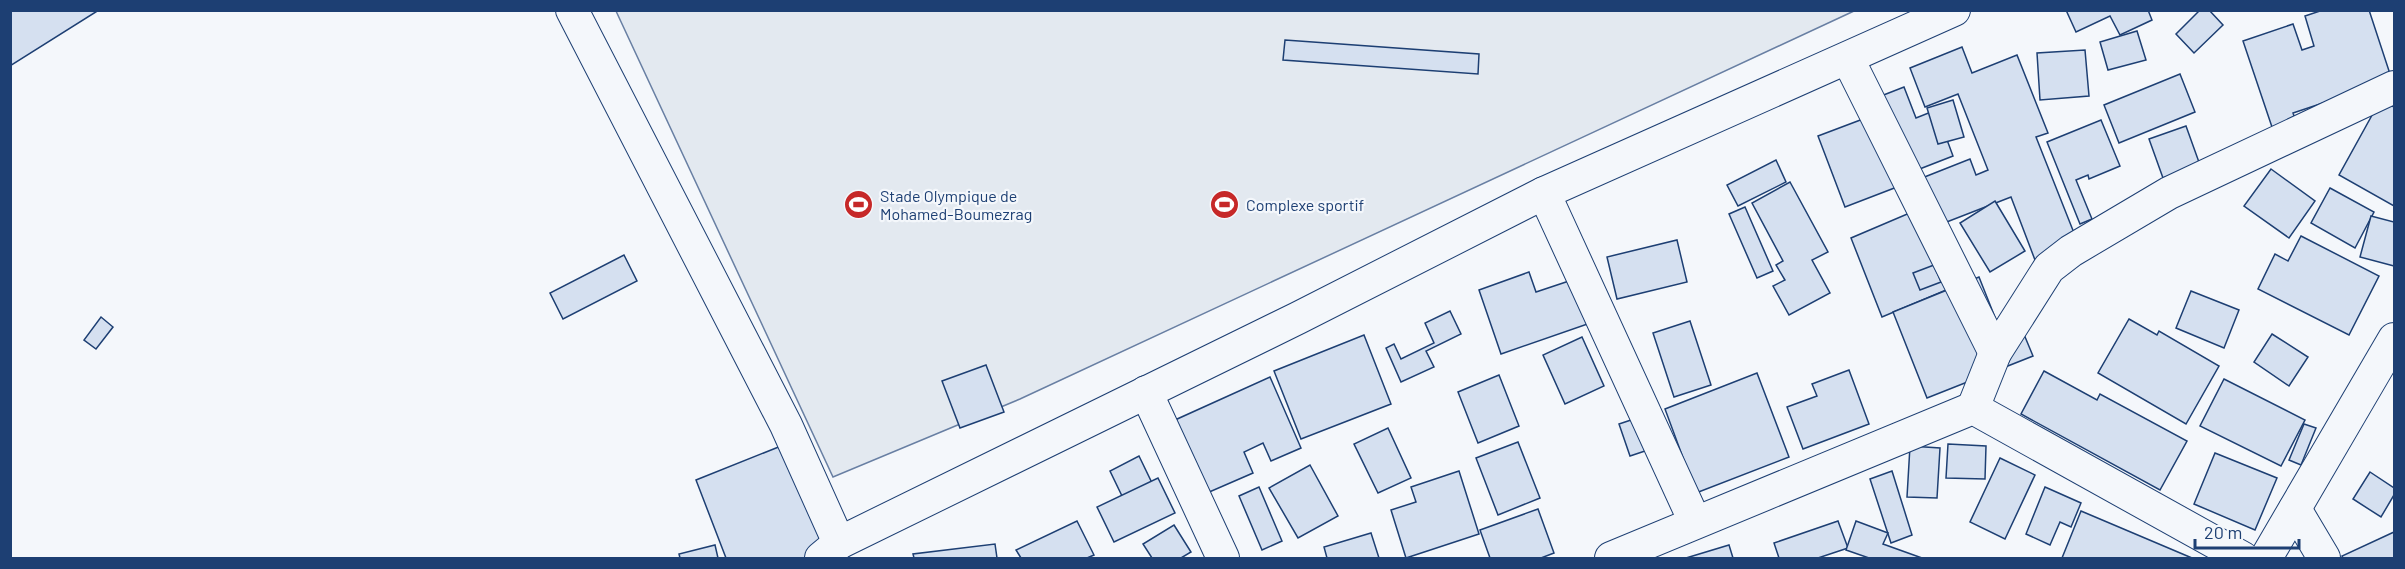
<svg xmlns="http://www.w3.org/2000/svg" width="2405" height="569" viewBox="0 0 2405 569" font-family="Barlow,sans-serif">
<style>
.green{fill:#e3e9f0;stroke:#687fa3;stroke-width:1.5}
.building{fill:#d5e0f0;stroke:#1d3f73;stroke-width:1.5}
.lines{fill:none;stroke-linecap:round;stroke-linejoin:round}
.street-casing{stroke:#1d3f73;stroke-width:34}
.street{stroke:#f4f7fb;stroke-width:32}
.labels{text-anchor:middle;stroke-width:4.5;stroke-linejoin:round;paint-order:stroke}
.poi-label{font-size:16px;fill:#1d3f73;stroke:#f4f7fb;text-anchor:start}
</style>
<rect width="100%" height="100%" fill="#f4f7fb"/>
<path class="green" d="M 616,11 L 1854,11 L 1020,399 L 833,477 Z"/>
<g class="building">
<path d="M 10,10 L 99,10 L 10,66 Z"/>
<path d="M 2066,10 L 2148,10 L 2152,20 L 2120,35 L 2110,16 L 2076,32 Z"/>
<path d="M 2200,10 L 2209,10 L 2223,25 L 2194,53 L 2176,34 Z"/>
<path d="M 2323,10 L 2369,10 L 2392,80 L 2293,113 L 2296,122 L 2273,130 L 2243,41 L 2293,24 L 2302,50 L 2314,46 L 2305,16 Z"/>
<path d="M 2137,31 L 2146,60 L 2108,70 L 2100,42 Z"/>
<path d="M 1285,40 L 1479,54 L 1478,74 L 1283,60 Z"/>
<path d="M 1962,47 L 1972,73 L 2017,55 L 2048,133 L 2036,137 L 2078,243 L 2035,260 L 2011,197 L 1939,225 L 1922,178 L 1970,159 L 1976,175 L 1988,170 L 1958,94 L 1925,107 L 1910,68 Z"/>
<path d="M 2085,50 L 2089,96 L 2040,100 L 2037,53 Z"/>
<path d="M 2180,74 L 2195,112 L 2119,143 L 2104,105 Z"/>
<path d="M 1904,87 L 1916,118 L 1936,110 L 1953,156 L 1894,179 L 1897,187 L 1845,207 L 1818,136 L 1863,119 L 1858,105 Z"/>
<path d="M 2381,99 L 2394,107 L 2394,206 L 2339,175 Z"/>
<path d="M 1953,100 L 1964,137 L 1938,144 L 1927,108 Z"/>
<path d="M 2101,120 L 2120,166 L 2089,179 L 2088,175 L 2076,180 L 2092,219 L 2080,224 L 2047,142 Z"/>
<path d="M 2186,126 L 2200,165 L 2163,178 L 2149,139 Z"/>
<path d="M 1776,160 L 1786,182 L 1738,206 L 1727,185 Z"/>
<path d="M 2271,169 L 2315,201 L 2289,238 L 2244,206 Z"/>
<path d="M 1790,182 L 1828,252 L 1812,260 L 1830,293 L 1789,315 L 1773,286 L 1785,280 L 1776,265 L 1783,261 L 1752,203 Z"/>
<path d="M 2330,188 L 2374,212 L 2355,248 L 2311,223 Z"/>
<path d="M 1995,201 L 2025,251 L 1990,272 L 1960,223 Z"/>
<path d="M 1745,207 L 1773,271 L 1757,278 L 1729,214 Z"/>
<path d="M 1919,209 L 1951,288 L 1882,317 L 1851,238 Z"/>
<path d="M 2371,216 L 2394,222 L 2394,266 L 2360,257 Z"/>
<path d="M 2301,236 L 2379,276 L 2349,335 L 2258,289 L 2275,254 L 2288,261 Z"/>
<path d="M 1677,240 L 1687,282 L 1617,299 L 1607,257 Z"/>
<path d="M 624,255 L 637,281 L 563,319 L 550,293 Z"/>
<path d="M 1934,265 L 1941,282 L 1920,290 L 1913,273 Z"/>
<path d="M 1529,272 L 1536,292 L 1584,276 L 1599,320 L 1501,354 L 1479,290 Z"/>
<path d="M 1979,277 L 2004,340 L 2023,332 L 2033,356 L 1927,398 L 1893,312 Z"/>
<path d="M 2191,291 L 2239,310 L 2224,348 L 2176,328 Z"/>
<path d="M 1450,311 L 1461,334 L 1426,351 L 1434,367 L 1401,382 L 1386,348 L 1394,344 L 1401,359 L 1434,343 L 1425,323 Z"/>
<path d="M 101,317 L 113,327 L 96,349 L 84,340 Z"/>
<path d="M 2129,319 L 2157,335 L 2159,331 L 2219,366 L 2186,424 L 2098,373 Z"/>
<path d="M 1690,321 L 1711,385 L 1674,397 L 1653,333 Z"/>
<path d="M 2272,334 L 2308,357 L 2289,386 L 2254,362 Z"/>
<path d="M 1364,335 L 1391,404 L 1301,439 L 1274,371 Z"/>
<path d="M 1582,337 L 1604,386 L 1565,404 L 1543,355 Z"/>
<path d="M 986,365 L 1004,412 L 960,428 L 942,381 Z"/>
<path d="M 1849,370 L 1869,424 L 1803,449 L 1787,407 L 1817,396 L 1812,384 Z"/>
<path d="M 2044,371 L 2097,400 L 2100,394 L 2187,441 L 2160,490 L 2021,414 Z"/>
<path d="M 1757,373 L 1789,457 L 1696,493 L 1665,409 Z"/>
<path d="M 1499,375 L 1519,426 L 1478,443 L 1458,392 Z"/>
<path d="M 1270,377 L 1301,448 L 1271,461 L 1263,443 L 1244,452 L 1253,473 L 1207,493 L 1175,420 Z"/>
<path d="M 2224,379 L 2305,420 L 2281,466 L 2200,426 Z"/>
<path d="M 1637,418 L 1648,450 L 1630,456 L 1619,424 Z"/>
<path d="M 2304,424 L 2316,428 L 2301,465 L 2289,460 Z"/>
<path d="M 1388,428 L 1411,478 L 1378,493 L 1354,444 Z"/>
<path d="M 1518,442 L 1540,498 L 1498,515 L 1476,458 Z"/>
<path d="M 786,444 L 829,555 L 819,558 L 726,558 L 696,480 Z"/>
<path d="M 1948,444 L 1986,446 L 1985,479 L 1946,478 Z"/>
<path d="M 1910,446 L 1940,448 L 1937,498 L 1907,497 Z"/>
<path d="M 2215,453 L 2277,478 L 2255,530 L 2194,504 Z"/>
<path d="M 1139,456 L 1152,483 L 1123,498 L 1110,471 Z"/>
<path d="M 2000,458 L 2035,475 L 2005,539 L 1970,522 Z"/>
<path d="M 1310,465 L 1338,516 L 1298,538 L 1269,488 Z"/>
<path d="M 1459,471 L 1479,534 L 1406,558 L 1391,510 L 1416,502 L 1411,487 Z"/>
<path d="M 1892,471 L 1912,535 L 1891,543 L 1870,479 Z"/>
<path d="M 2370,472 L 2394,488 L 2394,495 L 2381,517 L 2353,499 Z"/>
<path d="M 1158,478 L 1175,513 L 1114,542 L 1097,507 Z"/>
<path d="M 1259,487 L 1282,541 L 1262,550 L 1239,496 Z"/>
<path d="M 2045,487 L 2081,503 L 2071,527 L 2060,522 L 2050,545 L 2026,534 Z"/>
<path d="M 1538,509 L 1554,553 L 1541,558 L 1490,558 L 1480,530 Z"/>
<path d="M 2081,511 L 2192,558 L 2062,558 Z"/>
<path d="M 1077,521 L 1094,555 L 1087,558 L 1021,558 L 1016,550 Z"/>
<path d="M 1838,521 L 1848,548 L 1818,558 L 1779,558 L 1774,543 Z"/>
<path d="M 1856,521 L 1888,533 L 1883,544 L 1922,558 L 1869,558 L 1846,550 Z"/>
<path d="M 1174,525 L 1191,552 L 1181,558 L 1152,558 L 1143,544 Z"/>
<path d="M 2394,532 L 2394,558 L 2343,558 L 2342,556 Z"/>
<path d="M 1371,533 L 1379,558 L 1327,558 L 1324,547 Z"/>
<path d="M 995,544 L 997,558 L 914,558 L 913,554 Z"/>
<path d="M 715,545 L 718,558 L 680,558 L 679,554 Z"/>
<path d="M 1729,545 L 1733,558 L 1686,558 Z"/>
</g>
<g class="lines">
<defs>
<g id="street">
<path d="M 572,10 L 786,425 L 839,543"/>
<path d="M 1848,59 L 1995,353"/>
<path d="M 1544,193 L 1695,522"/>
<path d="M 1146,392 L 1223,558"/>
<path d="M 1973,408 L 1995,353 L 2049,268 L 2071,251 L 2169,193 L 2394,87"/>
<path d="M 2295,509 L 2324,558"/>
<path d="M 821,558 L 839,543 L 1298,318 L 1544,193 L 1954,10"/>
<path d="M 1611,558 L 1973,408 L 2243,558"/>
<path d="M 2266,558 L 2394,339"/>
</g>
</defs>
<use href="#street" class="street-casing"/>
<use href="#street" class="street"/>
</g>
<defs>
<symbol id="stadium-disc" viewBox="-11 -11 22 22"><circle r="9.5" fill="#c62828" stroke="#f4f7fb"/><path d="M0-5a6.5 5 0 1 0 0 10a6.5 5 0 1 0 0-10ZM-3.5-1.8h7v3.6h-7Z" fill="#fff"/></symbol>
</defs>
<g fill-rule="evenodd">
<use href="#stadium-disc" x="842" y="188" width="33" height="33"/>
<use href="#stadium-disc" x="1208" y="188" width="33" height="33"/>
</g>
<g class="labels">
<g class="poi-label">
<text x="880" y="202">Stade Olympique de<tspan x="880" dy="18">Mohamed-Boumezrag</tspan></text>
<text x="1246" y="211">Complexe sportif</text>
</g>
</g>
<rect width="2405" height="569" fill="none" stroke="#1d3f73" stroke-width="24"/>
<path d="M2195 539v9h104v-9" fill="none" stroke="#1d3f73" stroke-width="3"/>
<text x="2204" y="539" font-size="18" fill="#1d3f73" stroke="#f4f7fb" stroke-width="4.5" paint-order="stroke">20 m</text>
</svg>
